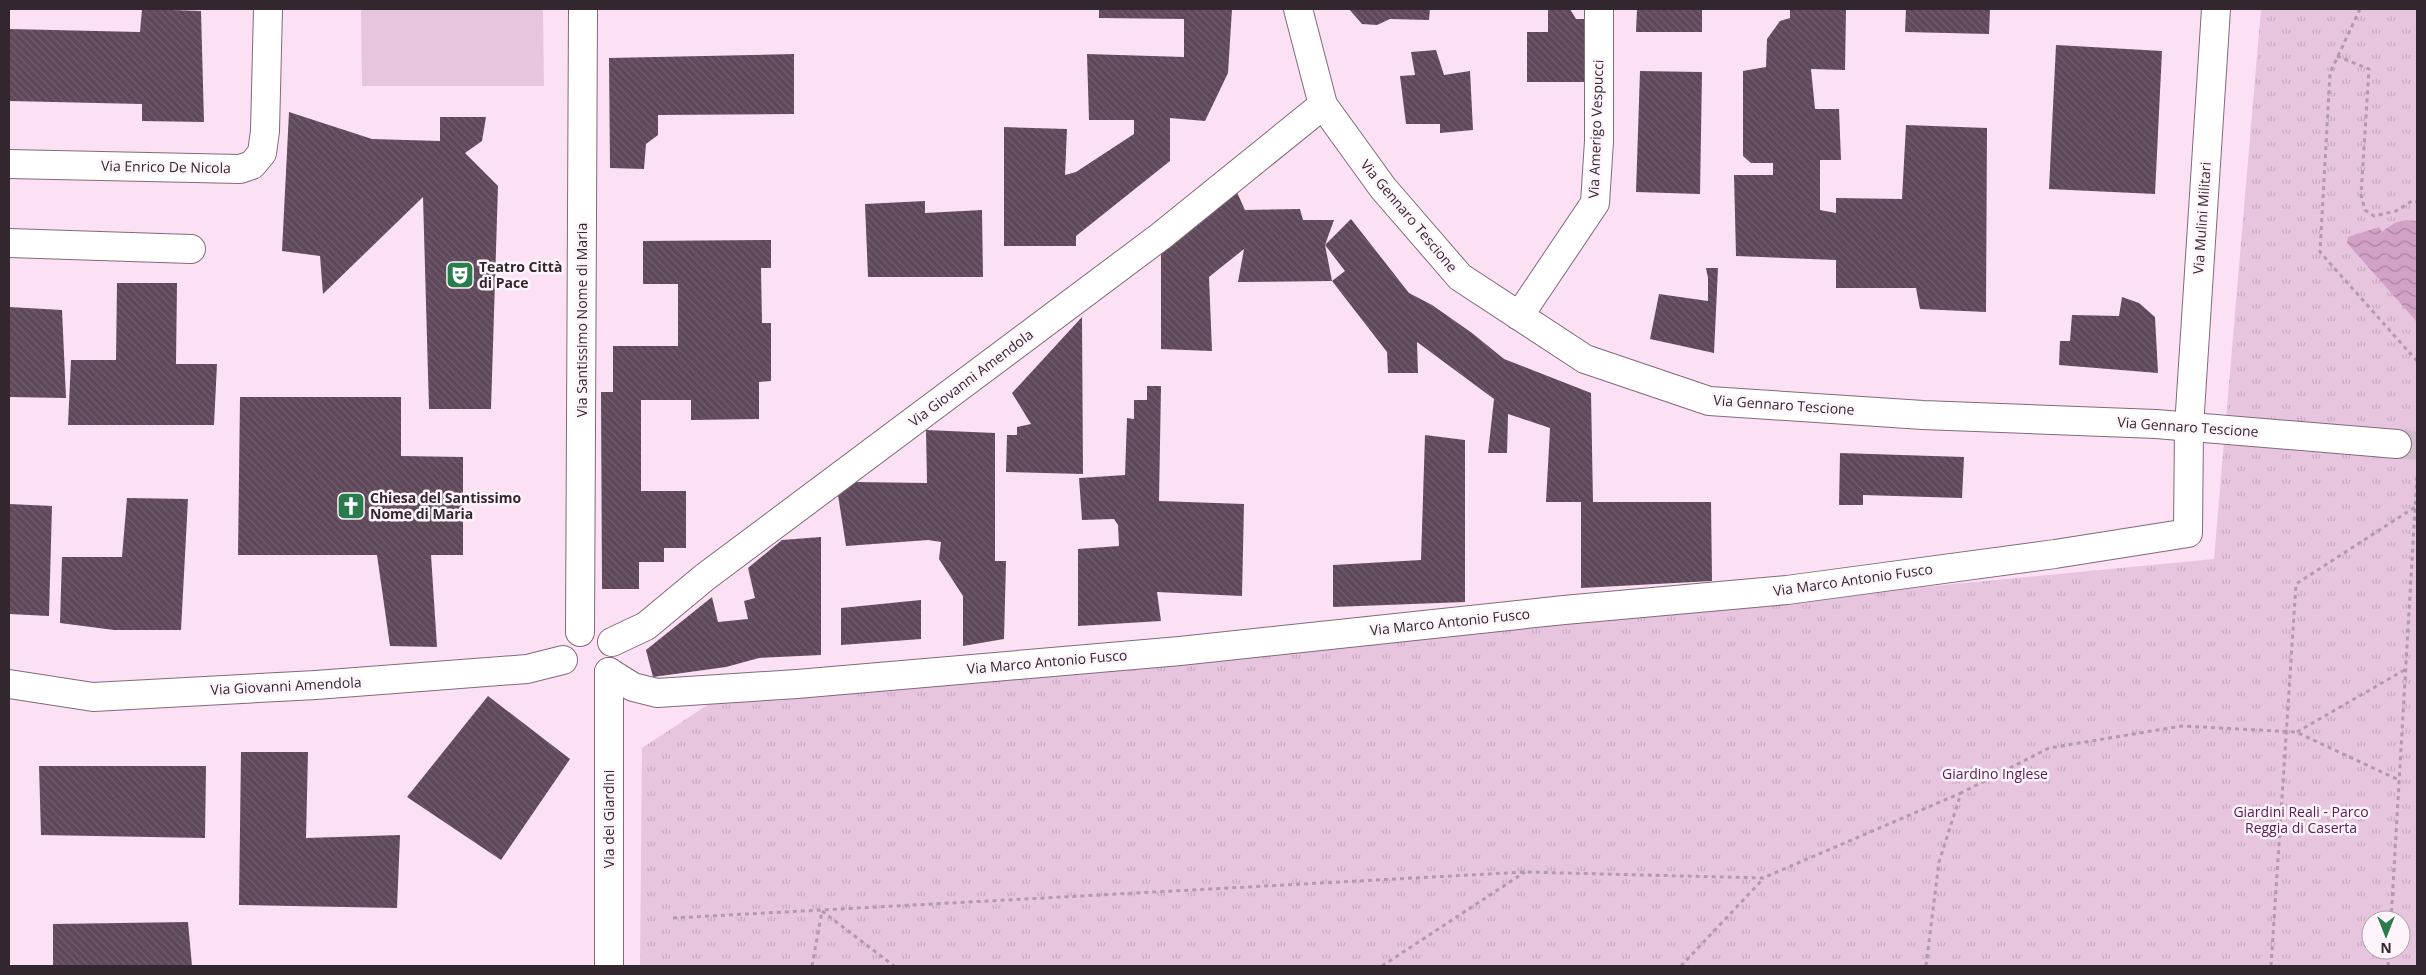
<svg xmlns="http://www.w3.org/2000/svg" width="2426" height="975" viewBox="0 0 2426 975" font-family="'Open Sans',sans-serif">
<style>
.grass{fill:#e8c5df}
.park{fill:url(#park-tufts);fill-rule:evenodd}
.water{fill:url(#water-waves)}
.building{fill:url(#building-back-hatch)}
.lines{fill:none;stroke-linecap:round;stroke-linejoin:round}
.minor-tunnel{stroke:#d4bccd;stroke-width:28;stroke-dasharray:28 14;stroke-linecap:butt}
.minor-casing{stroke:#81697b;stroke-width:30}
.path{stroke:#b09bab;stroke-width:3;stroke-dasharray:4 4;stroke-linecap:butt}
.minor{stroke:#fff;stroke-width:28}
.labels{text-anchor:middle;stroke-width:5;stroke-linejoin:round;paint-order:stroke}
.street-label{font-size:14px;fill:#32272f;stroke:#fff4fc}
.poi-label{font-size:14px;font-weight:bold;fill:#32272f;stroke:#fff4fc;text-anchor:start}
.park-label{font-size:14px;fill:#59204f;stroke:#fff4fc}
</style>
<defs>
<pattern id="park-tufts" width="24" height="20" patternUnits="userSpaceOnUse" patternTransform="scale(1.25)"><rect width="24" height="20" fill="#e8c5df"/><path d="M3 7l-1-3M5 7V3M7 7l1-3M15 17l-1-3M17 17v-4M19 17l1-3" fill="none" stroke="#c7a9c0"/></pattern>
<pattern id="water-waves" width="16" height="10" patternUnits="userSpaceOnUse" patternTransform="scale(1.25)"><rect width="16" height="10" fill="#d2a1c6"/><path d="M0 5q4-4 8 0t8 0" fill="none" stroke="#ab83a1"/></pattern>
<pattern id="building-back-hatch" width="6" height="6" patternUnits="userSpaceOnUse" patternTransform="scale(1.25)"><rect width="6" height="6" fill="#5e4859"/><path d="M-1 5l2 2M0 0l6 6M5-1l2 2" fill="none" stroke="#72606e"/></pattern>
</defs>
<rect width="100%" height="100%" fill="#fce1f5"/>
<path class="grass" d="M 361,9 L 543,9 L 544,86 L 362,86 Z"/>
<path class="park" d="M 2261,9 L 2417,9 L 2417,966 L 640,966 L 642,748 L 709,704 L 2214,559 ZM 2371,920 L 2401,920 L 2401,950 L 2371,950 Z"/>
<path class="water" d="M 2417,213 L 2417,322 L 2347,243 L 2348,237 L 2379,227 L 2382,232 C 2393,223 2401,218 2416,221 Z"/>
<g class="building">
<path d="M 142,9 L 201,11 L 204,122 L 142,121 L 142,104 L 9,101 L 9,29 L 140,32 Z"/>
<path d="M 1099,9 L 1232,9 L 1228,73 L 1205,121 L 1170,118 L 1170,161 L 1076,236 L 1076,246 L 1004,246 L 1004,127 L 1067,129 L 1065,175 L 1076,172 L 1134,134 L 1134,120 L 1089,120 L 1087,54 L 1184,57 L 1184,19 L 1099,18 Z"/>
<path d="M 1349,9 L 1430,9 L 1429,20 L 1390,19 L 1377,25 L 1362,24 Z"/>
<path d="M 1548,9 L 1570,9 L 1576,19 L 1588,19 L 1587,82 L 1527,82 L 1527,32 L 1548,32 Z"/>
<path d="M 1637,9 L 1702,9 L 1702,32 L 1636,32 Z"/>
<path d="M 1790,9 L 1846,9 L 1845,70 L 1811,69 L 1815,109 L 1839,109 L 1841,160 L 1820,160 L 1820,210 L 1836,213 L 1836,198 L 1902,199 L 1906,125 L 1987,128 L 1986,312 L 1920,309 L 1916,288 L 1836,288 L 1836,260 L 1736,256 L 1734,175 L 1773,175 L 1773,163 L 1751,163 L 1743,156 L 1743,71 L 1766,67 L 1767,39 L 1780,21 L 1790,18 Z"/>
<path d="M 1906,9 L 1990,9 L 1989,34 L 1905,32 Z"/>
<path d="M 2056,45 L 2162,51 L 2155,194 L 2049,189 Z"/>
<path d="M 1436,50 L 1444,75 L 1470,71 L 1473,130 L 1440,133 L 1440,124 L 1406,124 L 1400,76 L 1415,75 L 1411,52 Z"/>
<path d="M 794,54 L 794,114 L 658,115 L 658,135 L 646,144 L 644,169 L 610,168 L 609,58 Z"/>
<path d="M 1640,71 L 1702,72 L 1700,194 L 1636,192 Z"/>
<path d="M 289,112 L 372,139 L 440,141 L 440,117 L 486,117 L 482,141 L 465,153 L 498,186 L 491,409 L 429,409 L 423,197 L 323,294 L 320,256 L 282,251 Z"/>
<path d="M 1231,179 L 1245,210 L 1300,209 L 1303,220 L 1334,220 L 1325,245 L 1332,281 L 1238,282 L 1244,249 L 1209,277 L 1212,351 L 1161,349 L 1161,236 Z"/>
<path d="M 925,201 L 925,213 L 982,210 L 983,277 L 868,277 L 865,204 Z"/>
<path d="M 1351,219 L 1409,293 L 1432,305 L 1472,333 L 1504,359 L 1591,393 L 1593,502 L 1711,502 L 1712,581 L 1581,588 L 1581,502 L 1546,502 L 1550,428 L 1508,414 L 1507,453 L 1488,453 L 1494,399 L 1417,342 L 1418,373 L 1388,373 L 1387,352 L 1332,281 L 1345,271 L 1325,245 Z"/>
<path d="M 771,240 L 771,268 L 761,268 L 762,323 L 771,323 L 771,381 L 759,382 L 759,419 L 691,420 L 691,400 L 641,400 L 641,491 L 686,491 L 686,548 L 664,548 L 664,562 L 639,562 L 639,589 L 602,589 L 601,392 L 613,392 L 613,346 L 678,346 L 678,284 L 643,284 L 643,241 Z"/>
<path d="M 1706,268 L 1718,268 L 1714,353 L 1650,339 L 1659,294 L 1708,301 L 1708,278 Z"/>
<path d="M 117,283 L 177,283 L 176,364 L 217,364 L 214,425 L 68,425 L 71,360 L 116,360 Z"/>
<path d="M 2122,297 L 2139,303 L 2155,317 L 2158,373 L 2059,365 L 2060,341 L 2070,341 L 2072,315 L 2119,316 Z"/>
<path d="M 9,307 L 62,310 L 66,398 L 9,397 Z"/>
<path d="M 1082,317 L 1083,474 L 1006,472 L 1007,435 L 1017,435 L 1017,427 L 1031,424 L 1012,393 Z"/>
<path d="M 1147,386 L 1161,386 L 1159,501 L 1244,504 L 1242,596 L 1157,592 L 1161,621 L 1078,626 L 1078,549 L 1119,546 L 1118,525 L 1114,519 L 1082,520 L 1079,478 L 1125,475 L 1127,418 L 1134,419 L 1134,400 L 1147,400 Z"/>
<path d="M 240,397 L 401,397 L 401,456 L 463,457 L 463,555 L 431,555 L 437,647 L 390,646 L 377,555 L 238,555 Z"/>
<path d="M 926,430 L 995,433 L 995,561 L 1006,561 L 1004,639 L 963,646 L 963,596 L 939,559 L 941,542 L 928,540 L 846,546 L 838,495 L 854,482 L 927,483 Z"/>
<path d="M 1425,435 L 1465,440 L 1465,602 L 1333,607 L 1333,565 L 1421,560 Z"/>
<path d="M 1840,453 L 1964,457 L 1962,498 L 1863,495 L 1863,505 L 1839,505 Z"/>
<path d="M 127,498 L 188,499 L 181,630 L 114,630 L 60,623 L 62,557 L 122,557 Z"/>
<path d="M 9,504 L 52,506 L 49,616 L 9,614 Z"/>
<path d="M 821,537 L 821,655 L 759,658 L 726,667 L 653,677 L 646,650 L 712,597 L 718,622 L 748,619 L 744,601 L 755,598 L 748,568 L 782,540 Z"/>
<path d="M 921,600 L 921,639 L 841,645 L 841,608 Z"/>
<path d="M 488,696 L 570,759 L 501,860 L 407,797 Z"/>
<path d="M 241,752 L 308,752 L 306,838 L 400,835 L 397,908 L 239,905 Z"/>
<path d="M 39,766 L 206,766 L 205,838 L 41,835 Z"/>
<path d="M 188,922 L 192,966 L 53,966 L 53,924 Z"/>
</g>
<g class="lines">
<path class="minor-tunnel" d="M 2397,444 L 2417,446"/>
<defs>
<g id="minor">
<path d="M 1298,9 L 1323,105 L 1383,188 L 1460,277 L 1585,359 L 1709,401 L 1923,415 L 2156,424 L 2397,444"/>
<path d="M 9,164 L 240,169 L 252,165 L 262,153 L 265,131 L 268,9"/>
<path d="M 9,243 L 191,249"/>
<path d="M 1519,316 L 1595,203 L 1599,141 L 1599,9"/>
<path d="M 580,632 L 583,9"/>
<path d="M 612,642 L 646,626 L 705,577 L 1161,236 L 1323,105"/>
<path d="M 609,672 L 633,687 L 657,693 L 797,684 L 1180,651 L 1564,610 L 1787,590 L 2055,554 L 2188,533 L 2189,427 L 2216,9"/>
<path d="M 9,684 L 93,697 L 316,685 L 527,669 L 563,660"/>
<path d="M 609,966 L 609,672"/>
</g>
</defs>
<use href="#minor" class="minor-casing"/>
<g class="path">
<path d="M 2360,9 L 2330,73 L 2320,252 L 2417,361"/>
<path d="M 2337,56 L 2369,69 L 2361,195 L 2365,210 L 2374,216 L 2396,211 L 2412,201 L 2417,202"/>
<path d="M 2297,732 L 2406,669"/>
<path d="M 673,918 L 1525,872 L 1763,878 L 1961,793"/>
<path d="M 2391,920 L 2417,475"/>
<path d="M 812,966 L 822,911 L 894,966"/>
<path d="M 1382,966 L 1525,872"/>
<path d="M 1681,966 L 1763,879"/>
<path d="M 1926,966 L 1939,862 L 1961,793 L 2049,748 L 2182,726 L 2296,732 L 2399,780"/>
<path d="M 2271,966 L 2296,584 L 2415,507"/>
<path d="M 2388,966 L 2389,950"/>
</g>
<use href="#minor" class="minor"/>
</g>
<defs>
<symbol id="theatre-square" viewBox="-11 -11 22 22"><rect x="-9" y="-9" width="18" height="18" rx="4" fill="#297c4e" stroke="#fff4fc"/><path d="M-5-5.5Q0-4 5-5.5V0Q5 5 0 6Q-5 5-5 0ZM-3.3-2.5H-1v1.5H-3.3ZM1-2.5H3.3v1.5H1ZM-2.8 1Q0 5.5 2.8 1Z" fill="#fff"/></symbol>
<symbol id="church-square" viewBox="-11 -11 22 22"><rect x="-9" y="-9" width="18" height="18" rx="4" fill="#297c4e" stroke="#fff4fc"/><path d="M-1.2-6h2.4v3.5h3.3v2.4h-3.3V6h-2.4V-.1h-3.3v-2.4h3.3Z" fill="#fff"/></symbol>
</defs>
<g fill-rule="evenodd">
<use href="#theatre-square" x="444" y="259" width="32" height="32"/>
<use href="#church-square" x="335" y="490" width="32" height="32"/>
</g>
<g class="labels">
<g class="street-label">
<text transform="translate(1596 129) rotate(-88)" y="5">Via Amerigo Vespucci</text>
<text transform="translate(166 167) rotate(1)" y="5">Via Enrico De Nicola</text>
<text transform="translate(1409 216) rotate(50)" y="5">Via Gennaro Tescione</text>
<text transform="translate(2202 218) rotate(-86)" y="5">Via Mulini Militari</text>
<text transform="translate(582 320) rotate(-90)" y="5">Via Santissimo Nome di Maria</text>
<text transform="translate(971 378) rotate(-37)" y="5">Via Giovanni Amendola</text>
<text transform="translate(1784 405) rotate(4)" y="5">Via Gennaro Tescione</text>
<text transform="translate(2188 427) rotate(4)" y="5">Via Gennaro Tescione</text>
<text transform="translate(1853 580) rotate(-8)" y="5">Via Marco Antonio Fusco</text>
<text transform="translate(1450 622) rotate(-6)" y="5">Via Marco Antonio Fusco</text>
<text transform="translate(1047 662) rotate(-5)" y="5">Via Marco Antonio Fusco</text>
<text transform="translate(286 686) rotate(-3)" y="5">Via Giovanni Amendola</text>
<text transform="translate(609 819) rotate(-90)" y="5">Via dei Giardini</text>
</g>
<g class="poi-label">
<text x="479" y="272">Teatro Città<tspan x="479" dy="16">di Pace</tspan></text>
<text x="370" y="503">Chiesa del Santissimo<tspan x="370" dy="16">Nome di Maria</tspan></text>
</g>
<g class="park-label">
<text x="1995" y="779">Giardino Inglese</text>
<text x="2301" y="817">Giardini Reali - Parco<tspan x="2301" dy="16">Reggia di Caserta</tspan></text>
</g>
</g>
<rect width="2426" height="975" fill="none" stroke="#32272f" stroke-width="20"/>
<g transform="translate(2386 935) rotate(180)"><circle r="24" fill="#fff4fc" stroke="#ada2aa"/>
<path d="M0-4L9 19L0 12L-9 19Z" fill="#297c4e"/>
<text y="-8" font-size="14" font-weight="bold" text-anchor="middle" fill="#32272f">N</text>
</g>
</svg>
